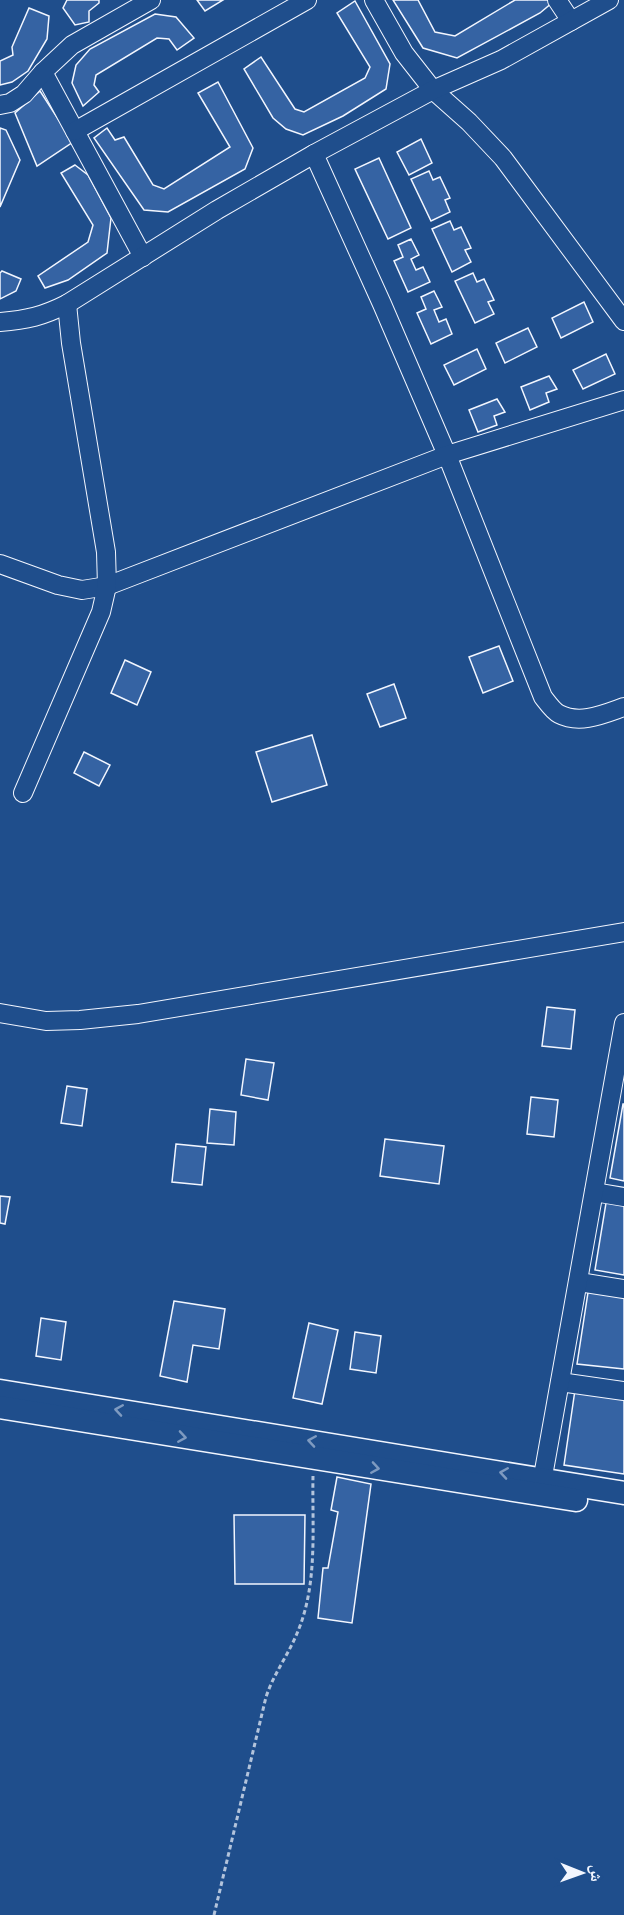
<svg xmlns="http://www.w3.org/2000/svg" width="624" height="1915" viewBox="0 0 624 1915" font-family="Lato,'Noto Naskh Arabic',sans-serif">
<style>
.building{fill:#3563a3;stroke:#f2f6ff;stroke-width:1.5}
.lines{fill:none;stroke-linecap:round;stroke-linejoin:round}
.minor-casing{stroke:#f2f6ff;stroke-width:20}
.major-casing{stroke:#f2f6ff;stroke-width:25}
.path{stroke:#b3c4dc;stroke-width:3;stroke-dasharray:4.5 3;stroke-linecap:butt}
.minor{stroke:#1f4e8c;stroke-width:18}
.major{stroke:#1f4e8c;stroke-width:22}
.oneway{stroke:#7e9ac0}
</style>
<rect width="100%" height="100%" fill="#1f4e8c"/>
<g class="building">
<path d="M 67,0 L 99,0 L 99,3 L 89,11 L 89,22 L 75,25 L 63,8 Z"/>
<path d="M 197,0 L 223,0 L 205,11 Z"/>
<path d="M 393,0 L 418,0 L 435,32 L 455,36 L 515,0 L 552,0 L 553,2 L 540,13 L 457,58 L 423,48 Z"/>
<path d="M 355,1 L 390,64 L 386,89 L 343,116 L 303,135 L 286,129 L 273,118 L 244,69 L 261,57 L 295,109 L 304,112 L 365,78 L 370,67 L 337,13 Z"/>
<path d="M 29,8 L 49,16 L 47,39 L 28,71 L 12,82 L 0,85 L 0,61 L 13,55 L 12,47 Z"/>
<path d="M 155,14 L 176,17 L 194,38 L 177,50 L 169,39 L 157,38 L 96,75 L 94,85 L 99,92 L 83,106 L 72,83 L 76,65 L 90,49 Z"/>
<path d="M 218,82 L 253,148 L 245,169 L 168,212 L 144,210 L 94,138 L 107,128 L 115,140 L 124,137 L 153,185 L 164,189 L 230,147 L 198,93 Z"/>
<path d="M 40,91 L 73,142 L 37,166 L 15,113 Z"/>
<path d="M 0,128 L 6,130 L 20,160 L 0,207 Z"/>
<path d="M 421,139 L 432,163 L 409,175 L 397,152 Z"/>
<path d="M 379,158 L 411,228 L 388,239 L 355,169 Z"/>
<path d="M 75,165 L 88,175 L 111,218 L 107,253 L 68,280 L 45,288 L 38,276 L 88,242 L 93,225 L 61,173 Z"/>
<path d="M 429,171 L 433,180 L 440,177 L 450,198 L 445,200 L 450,212 L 431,221 L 411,179 Z"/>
<path d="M 450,221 L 454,230 L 461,227 L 471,248 L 465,250 L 471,262 L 452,272 L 432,229 Z"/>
<path d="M 411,239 L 419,255 L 411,259 L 416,270 L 423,267 L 430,282 L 408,292 L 394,261 L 403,257 L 398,245 Z"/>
<path d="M 2,271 L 21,279 L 16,291 L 0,299 L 0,273 Z"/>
<path d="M 473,273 L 477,282 L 484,279 L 494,300 L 488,302 L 494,314 L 475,323 L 455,281 Z"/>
<path d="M 434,291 L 442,307 L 434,310 L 439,322 L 446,319 L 452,334 L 431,344 L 417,313 L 426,309 L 421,297 Z"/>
<path d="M 584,302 L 593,322 L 561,338 L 552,318 Z"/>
<path d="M 528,328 L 537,347 L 505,363 L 496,343 Z"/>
<path d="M 477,349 L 486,369 L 454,385 L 444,365 Z"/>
<path d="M 606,354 L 615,374 L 583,389 L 573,370 Z"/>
<path d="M 549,376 L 557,389 L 546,393 L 549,402 L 530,410 L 521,387 Z"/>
<path d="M 497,399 L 505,412 L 494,416 L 497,425 L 478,432 L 469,410 Z"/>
<path d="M 499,646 L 513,681 L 483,693 L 469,657 Z"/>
<path d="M 125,660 L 151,672 L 137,705 L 111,693 Z"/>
<path d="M 394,684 L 406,718 L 380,727 L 367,694 Z"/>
<path d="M 312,735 L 327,785 L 272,802 L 256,752 Z"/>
<path d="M 84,752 L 110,765 L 99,786 L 74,773 Z"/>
<path d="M 547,1007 L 575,1010 L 571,1049 L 542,1046 Z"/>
<path d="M 246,1059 L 274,1063 L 268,1100 L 241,1095 Z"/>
<path d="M 67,1086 L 87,1089 L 82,1126 L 61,1123 Z"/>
<path d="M 531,1097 L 558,1100 L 554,1137 L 527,1134 Z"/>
<path d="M 623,1104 L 624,1104 L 624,1181 L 610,1178 Z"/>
<path d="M 210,1109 L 236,1112 L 234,1145 L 207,1143 Z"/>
<path d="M 385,1139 L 444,1146 L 439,1184 L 380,1176 Z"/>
<path d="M 176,1144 L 206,1147 L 202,1185 L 172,1182 Z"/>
<path d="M 0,1196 L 10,1197 L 5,1224 L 0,1223 Z"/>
<path d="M 607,1197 L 624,1199 L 624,1275 L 595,1270 Z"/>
<path d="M 589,1286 L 624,1291 L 624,1369 L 577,1364 Z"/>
<path d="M 174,1301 L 225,1309 L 219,1349 L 193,1345 L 187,1382 L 160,1376 Z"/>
<path d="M 41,1318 L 66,1322 L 61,1360 L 36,1356 Z"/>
<path d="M 309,1323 L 338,1330 L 322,1404 L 293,1398 Z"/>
<path d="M 355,1332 L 381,1336 L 376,1373 L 350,1369 Z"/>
<path d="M 575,1390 L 624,1397 L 624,1474 L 564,1465 Z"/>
<path d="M 337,1477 L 371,1484 L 352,1623 L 318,1618 L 323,1568 L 328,1568 L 338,1512 L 331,1510 Z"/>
<path d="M 234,1515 L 305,1515 L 304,1584 L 235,1584 Z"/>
</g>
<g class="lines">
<defs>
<g id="minor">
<path d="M 374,0 L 404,53 L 433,90 L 469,122 L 503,158 L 624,321"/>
<path d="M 557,0 L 571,21"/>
<path d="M 43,72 L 143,257"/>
<path d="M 0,105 L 10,103 L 24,94 L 43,72 L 72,45 L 151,0"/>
<path d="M 75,131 L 307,0"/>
<path d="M 314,154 L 382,304 L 447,455 L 543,697 C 547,702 553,711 559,714 C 580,725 604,714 624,707"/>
<path d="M 0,322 C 27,320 43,316 67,304 L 217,210 L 314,154 L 433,90 L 501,60 L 609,0"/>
<path d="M 0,564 L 58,585 L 82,590 L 107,586 L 447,455 L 624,400"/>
<path d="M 23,793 L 101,612 L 107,586 L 106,552 L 71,343 L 67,304"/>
<path d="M 0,1013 L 46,1021 L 80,1020 L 138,1014 L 624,932"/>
<path d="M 594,1192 L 624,1197"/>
<path d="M 579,1282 L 624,1289"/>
<path d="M 560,1382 L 624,1391"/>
<path d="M 540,1493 L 624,1023"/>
</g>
<g id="major">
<path d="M 0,1391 L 624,1493"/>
<path d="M 0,1407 L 576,1500"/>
</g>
</defs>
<use href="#minor" class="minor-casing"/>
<use href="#major" class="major-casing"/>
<path class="path" d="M 214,1915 L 266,1697 C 274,1673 289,1654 298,1631 C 318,1583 312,1527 313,1476"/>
<use href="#minor" class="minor"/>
<use href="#major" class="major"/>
</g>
<defs><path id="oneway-chevron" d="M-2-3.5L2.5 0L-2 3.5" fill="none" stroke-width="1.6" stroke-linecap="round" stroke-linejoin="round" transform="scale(1.5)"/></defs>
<g class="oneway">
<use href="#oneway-chevron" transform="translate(119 1410) rotate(-171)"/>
<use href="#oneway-chevron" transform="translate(182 1437) rotate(9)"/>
<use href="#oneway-chevron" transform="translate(312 1441) rotate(-171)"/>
<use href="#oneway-chevron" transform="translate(375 1468) rotate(9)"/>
<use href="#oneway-chevron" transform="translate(504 1473) rotate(-171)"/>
</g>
<g transform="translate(582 1873) rotate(91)" stroke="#1f4e8c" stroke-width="4.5" paint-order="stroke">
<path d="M0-4.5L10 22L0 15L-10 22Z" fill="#f2f6ff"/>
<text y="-9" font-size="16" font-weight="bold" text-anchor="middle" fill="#f2f6ff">ش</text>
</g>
</svg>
